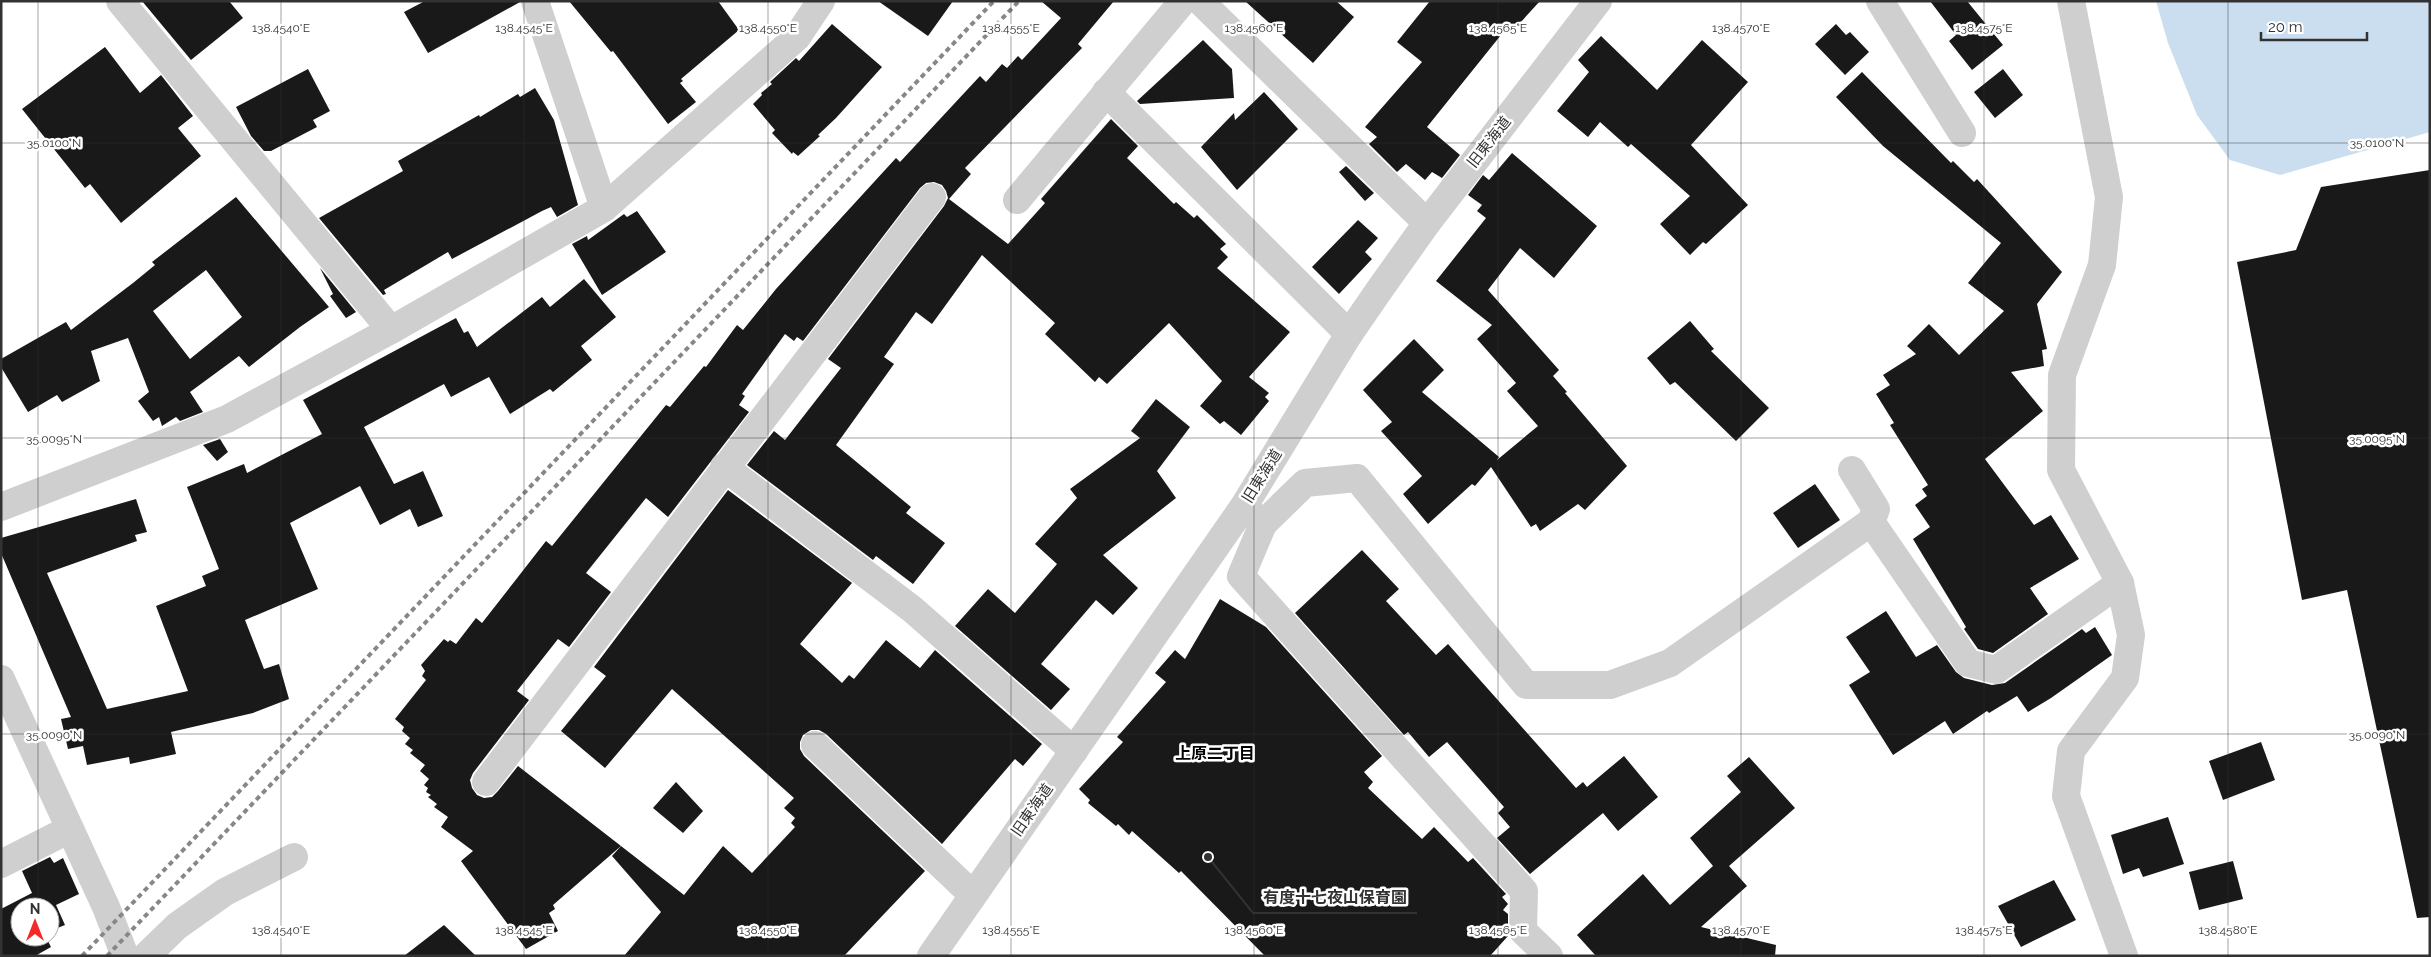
<svg xmlns="http://www.w3.org/2000/svg" width="2431" height="957" viewBox="0 0 2431 957" font-family="Raleway,'Noto Sans JP',sans-serif">
<style>
.water{fill:#cadef0}
.building{fill:#191919;fill-rule:evenodd}
.lines{fill:none;stroke-linecap:round;stroke-linejoin:round}
.minor{stroke:#cfcfcf;stroke-width:28}
.tertiary{stroke:#cfcfcf;stroke-width:28}
.rail{stroke:#878787;stroke-width:4;stroke-dasharray:5 4;stroke-linecap:butt}
.ticks{fill:none;stroke:#323232;stroke-width:1;stroke-opacity:0.45}
.labels{text-anchor:middle;stroke-width:5;stroke-linejoin:round;paint-order:stroke}
.street-label{font-size:15px;fill:#323232;stroke:#fff}
.neighbourhood-label{font-size:16px;font-weight:bold;fill:#000;stroke:#fff}
.ticks-label{font-size:12px;text-anchor:middle;fill:#323232;stroke:#fff;stroke-width:5;stroke-linejoin:round;paint-order:stroke}
.leader{fill:none;stroke:#323232;stroke-width:2}
.callout-dot{fill:#323232;stroke:#fff;stroke-width:2}
.callout-label{font-size:16px;text-anchor:middle;font-weight:bold;fill:#323232;stroke:#fff;stroke-width:5;stroke-linejoin:round;paint-order:stroke}
</style>
<rect width="100%" height="100%" fill="#fff"/>
<path class="water" d="M 2156,1 L 2430,1 L 2430,132 L 2280,175 L 2230,160 L 2197,115 L 2168,43 Z"/>
<g class="building">
<path d="M 142,1 L 229,1 L 243,18 L 191,60 Z"/>
<path d="M 425,1 L 520,1 L 520,2 L 428,53 L 404,12 Z"/>
<path d="M 569,1 L 718,1 L 739,30 L 681,79 L 683,81 L 680,83 L 696,102 L 668,124 L 613,51 L 611,52 Z"/>
<path d="M 878,1 L 953,1 L 928,36 Z"/>
<path d="M 1041,1 L 1114,1 L 1078,44 L 1082,48 L 965,168 L 971,174 L 949,199 L 1008,244 L 1045,203 L 1041,199 L 1111,119 L 1138,146 L 1127,158 L 1174,204 L 1176,202 L 1194,218 L 1197,215 L 1226,244 L 1220,249 L 1228,257 L 1217,268 L 1290,332 L 1249,377 L 1269,393 L 1265,397 L 1269,401 L 1241,435 L 1224,421 L 1220,424 L 1200,406 L 1222,381 L 1169,323 L 1107,384 L 1099,377 L 1095,382 L 1045,334 L 1055,323 L 982,255 L 932,324 L 916,312 L 884,357 L 894,364 L 836,445 L 911,507 L 906,513 L 945,543 L 913,584 L 876,556 L 873,560 L 747,465 L 774,431 L 785,440 L 841,368 L 828,359 L 944,206 L 948,198 L 946,191 L 942,185 L 934,182 L 926,183 L 920,188 L 803,341 L 797,337 L 794,341 L 785,334 L 742,394 L 745,396 L 739,405 L 749,412 L 668,517 L 646,498 L 586,573 L 611,592 L 569,647 L 558,639 L 517,691 L 529,700 L 473,773 L 470,780 L 472,788 L 477,795 L 484,798 L 492,797 L 498,791 L 518,766 L 621,846 L 553,905 L 555,909 L 549,913 L 558,931 L 526,949 L 461,861 L 473,851 L 441,827 L 448,817 L 434,807 L 437,804 L 428,797 L 431,795 L 426,792 L 428,788 L 424,785 L 429,779 L 420,771 L 425,765 L 410,753 L 413,750 L 405,744 L 410,738 L 402,731 L 404,727 L 395,719 L 426,680 L 422,676 L 425,671 L 421,665 L 444,639 L 448,642 L 450,640 L 456,644 L 476,618 L 482,623 L 546,541 L 552,546 L 666,405 L 670,407 L 704,366 L 706,367 L 737,325 L 743,330 L 776,289 L 896,158 L 900,162 L 980,76 L 986,82 L 1002,64 L 1007,68 L 1018,56 L 1022,60 L 1061,18 Z"/>
<path d="M 1245,1 L 1336,1 L 1354,17 L 1313,63 Z"/>
<path d="M 1430,1 L 1540,1 L 1510,34 L 1505,30 L 1427,127 L 1460,155 L 1442,178 L 1432,172 L 1425,180 L 1406,164 L 1397,172 L 1369,144 L 1377,137 L 1365,127 L 1422,62 L 1397,42 Z"/>
<path d="M 1930,1 L 1967,1 L 2003,45 L 1972,70 L 1949,41 L 1956,35 Z"/>
<path d="M 832,24 L 882,67 L 836,118 L 818,135 L 820,136 L 798,156 L 793,152 L 792,154 L 772,133 L 775,130 L 753,104 L 762,95 L 761,93 L 772,84 L 770,82 L 796,58 L 799,61 Z"/>
<path d="M 1836,24 L 1846,35 L 1850,32 L 1869,52 L 1845,75 L 1815,44 Z"/>
<path d="M 1601,36 L 1657,90 L 1702,40 L 1748,82 L 1691,145 L 1748,205 L 1706,244 L 1703,242 L 1690,255 L 1660,224 L 1690,196 L 1631,144 L 1628,147 L 1600,122 L 1588,137 L 1557,111 L 1589,72 L 1578,60 Z"/>
<path d="M 1203,40 L 1232,69 L 1234,98 L 1140,104 L 1137,101 Z"/>
<path d="M 105,47 L 140,93 L 161,75 L 193,116 L 178,128 L 201,156 L 121,223 L 90,184 L 85,188 L 22,109 Z"/>
<path d="M 308,69 L 330,111 L 313,120 L 317,127 L 271,151 L 264,151 L 251,136 L 236,107 Z"/>
<path d="M 2003,69 L 2023,95 L 1995,118 L 1974,92 Z"/>
<path d="M 1862,72 L 1951,163 L 1953,161 L 1974,182 L 1977,179 L 2062,272 L 2037,304 L 2047,349 L 2042,350 L 2044,366 L 2011,372 L 2043,411 L 1985,459 L 2034,525 L 2051,515 L 2079,559 L 2030,588 L 2048,614 L 1993,653 L 1978,649 L 1964,629 L 1966,627 L 1913,539 L 1930,527 L 1915,505 L 1927,496 L 1922,489 L 1928,485 L 1890,425 L 1894,423 L 1876,394 L 1890,385 L 1883,375 L 1916,354 L 1907,346 L 1929,324 L 1959,355 L 2004,311 L 1968,283 L 2001,243 L 1883,146 L 1836,97 Z"/>
<path d="M 535,88 L 554,120 L 578,205 L 557,217 L 551,207 L 542,211 L 452,259 L 448,252 L 384,290 L 386,294 L 383,295 L 319,218 L 403,171 L 398,161 L 479,115 L 480,117 L 518,94 L 520,97 Z"/>
<path d="M 1264,92 L 1298,129 L 1237,190 L 1201,147 L 1234,113 L 1235,120 Z"/>
<path d="M 1512,153 L 1597,226 L 1554,278 L 1520,248 L 1488,290 L 1559,370 L 1553,376 L 1567,392 L 1565,393 L 1627,466 L 1585,510 L 1578,504 L 1540,531 L 1536,524 L 1531,527 L 1491,467 L 1475,486 L 1472,484 L 1428,524 L 1403,494 L 1422,476 L 1381,431 L 1392,422 L 1363,390 L 1414,339 L 1444,370 L 1422,392 L 1499,457 L 1497,460 L 1538,426 L 1507,391 L 1516,383 L 1477,339 L 1492,325 L 1436,281 L 1486,218 L 1477,211 L 1482,205 L 1468,195 L 1483,175 L 1489,180 Z"/>
<path d="M 1346,166 L 1374,193 L 1365,201 L 1339,172 Z"/>
<path d="M 2430,170 L 2430,917 L 2417,918 L 2347,590 L 2302,600 L 2237,262 L 2296,250 L 2321,187 Z"/>
<path d="M 236,197 L 329,307 L 300,327 L 249,367 L 239,356 L 190,392 L 203,412 L 180,421 L 176,417 L 162,426 L 159,417 L 153,421 L 138,401 L 149,392 L 128,338 L 91,351 L 100,381 L 62,402 L 57,395 L 28,412 L 1,367 L 1,359 L 66,322 L 71,330 L 133,283 L 155,265 L 152,262 ZM 206,270 L 242,317 L 190,359 L 153,311 Z"/>
<path d="M 637,211 L 666,252 L 602,295 L 572,244 L 587,236 L 588,240 L 624,214 L 627,217 Z"/>
<path d="M 1358,220 L 1378,238 L 1365,252 L 1372,259 L 1339,294 L 1312,267 Z"/>
<path d="M 320,268 L 356,312 L 346,318 L 330,296 L 333,294 Z"/>
<path d="M 584,279 L 616,317 L 581,346 L 592,360 L 553,392 L 550,389 L 510,414 L 489,377 L 451,397 L 444,384 L 364,427 L 394,484 L 423,471 L 443,516 L 418,527 L 410,509 L 380,525 L 360,486 L 290,523 L 318,589 L 245,620 L 264,669 L 279,664 L 289,699 L 253,713 L 171,732 L 176,754 L 130,764 L 129,757 L 87,765 L 83,746 L 68,749 L 61,719 L 71,717 L 1,553 L 1,538 L 136,499 L 147,532 L 135,535 L 137,541 L 47,573 L 107,709 L 188,691 L 156,606 L 206,586 L 202,576 L 219,569 L 187,487 L 244,464 L 247,473 L 322,434 L 303,400 L 456,318 L 464,333 L 468,331 L 477,347 L 542,297 L 550,307 Z"/>
<path d="M 1690,321 L 1714,349 L 1711,351 L 1769,408 L 1736,441 L 1675,382 L 1670,385 L 1647,358 Z"/>
<path d="M 1156,399 L 1190,427 L 1157,471 L 1176,498 L 1103,555 L 1138,588 L 1113,615 L 1096,600 L 1041,664 L 1070,689 L 1051,710 L 955,626 L 988,589 L 1015,613 L 1057,564 L 1035,544 L 1077,498 L 1070,489 L 1140,438 L 1131,431 Z"/>
<path d="M 220,439 L 228,452 L 217,461 L 203,445 Z"/>
<path d="M 1815,484 L 1840,520 L 1798,548 L 1773,513 Z"/>
<path d="M 728,490 L 852,583 L 800,644 L 842,683 L 849,675 L 854,679 L 886,640 L 920,668 L 935,650 L 1042,744 L 1023,766 L 1015,759 L 942,844 L 826,734 L 819,730 L 811,730 L 803,735 L 800,742 L 800,749 L 804,756 L 925,871 L 844,956 L 624,956 L 661,912 L 612,856 L 621,846 L 684,895 L 723,846 L 752,873 L 795,827 L 791,823 L 795,818 L 784,808 L 794,798 L 672,689 L 605,768 L 561,731 L 606,676 L 594,667 Z"/>
<path d="M 1362,550 L 1399,589 L 1386,601 L 1436,655 L 1448,644 L 1576,788 L 1583,782 L 1587,787 L 1624,756 L 1658,797 L 1618,831 L 1603,813 L 1530,874 L 1497,838 L 1510,827 L 1498,813 L 1504,807 L 1447,742 L 1429,757 L 1408,732 L 1404,735 L 1295,613 Z"/>
<path d="M 1220,599 L 1266,627 L 1382,756 L 1364,772 L 1373,782 L 1368,788 L 1422,839 L 1434,827 L 1468,862 L 1473,858 L 1506,894 L 1502,897 L 1508,904 L 1503,910 L 1508,914 L 1508,936 L 1490,956 L 1265,956 L 1181,871 L 1179,873 L 1132,831 L 1129,835 L 1118,824 L 1116,826 L 1088,803 L 1090,800 L 1079,789 L 1123,742 L 1117,737 L 1166,682 L 1155,673 L 1175,650 L 1185,659 Z"/>
<path d="M 1886,611 L 1916,657 L 1937,645 L 1956,672 L 1964,678 L 1992,685 L 2005,683 L 2082,629 L 2086,633 L 2095,627 L 2112,655 L 2051,698 L 2028,712 L 2017,696 L 1989,713 L 1987,711 L 1953,734 L 1945,721 L 1893,755 L 1849,685 L 1870,672 L 1846,637 Z"/>
<path d="M 2261,742 L 2275,780 L 2223,800 L 2209,761 Z"/>
<path d="M 1749,757 L 1795,808 L 1729,866 L 1747,886 L 1701,927 L 1776,945 L 1775,956 L 1596,956 L 1577,935 L 1643,874 L 1670,905 L 1713,866 L 1690,838 L 1741,792 L 1727,776 Z"/>
<path d="M 676,782 L 703,811 L 683,833 L 653,808 Z"/>
<path d="M 2168,817 L 2184,864 L 2143,877 L 2139,868 L 2123,874 L 2111,835 Z"/>
<path d="M 50,857 L 54,863 L 63,858 L 79,894 L 56,905 L 65,925 L 50,931 L 50,907 L 20,907 L 20,937 L 46,937 L 51,947 L 35,956 L 1,956 L 1,909 L 32,893 L 22,871 Z"/>
<path d="M 2233,861 L 2243,899 L 2199,910 L 2189,872 Z"/>
<path d="M 2054,880 L 2076,920 L 2021,947 L 1998,906 Z"/>
<path d="M 444,925 L 476,956 L 404,956 Z"/>
</g>
<g class="lines">
<g class="minor">
<path d="M 120,1 L 391,330"/>
<path d="M 535,1 L 604,208"/>
<path d="M 1200,1 L 1427,223"/>
<path d="M 1880,1 L 1962,133"/>
<path d="M 2071,1 L 2109,197 L 2102,265 L 2062,375 L 2061,470 L 2120,583 L 2131,635 L 2125,678 L 2071,751 L 2066,796 L 2124,956"/>
<path d="M 1106,92 L 1349,334"/>
<path d="M 1017,200 L 1183,1"/>
<path d="M 724,467 L 912,609 L 1074,751"/>
<path d="M 1852,470 L 1876,509 L 1871,522 L 1968,663 L 1996,670 L 2120,583"/>
<path d="M 1,507 L 227,419 L 391,330 L 604,208 L 797,37 L 821,1"/>
<path d="M 1250,512 L 1263,524 L 1241,576 L 1524,891 L 1523,931 L 1549,956"/>
<path d="M 1263,524 L 1305,483 L 1357,478 L 1526,685 L 1610,685 L 1670,663 L 1871,522"/>
<path d="M 1,679 L 106,907 L 125,956"/>
<path d="M 815,745 L 973,895"/>
<path d="M 486,782 L 932,197"/>
<path d="M 1,864 L 70,829"/>
<path d="M 146,956 L 177,926 L 225,892 L 294,857"/>
</g>
<path class="tertiary" d="M 931,956 L 1244,506 L 1349,334 L 1380,289 L 1427,223 L 1598,1"/>
<g class="rail">
<path d="M 82,956 L 994,1"/>
<path d="M 107,956 L 1019,1"/>
</g>
</g>
<path class="ticks" d="M 38,1 L 38,907M 281,1 L 281,956M 524,1 L 524,956M 768,1 L 768,956M 1011,1 L 1011,956M 1254,1 L 1254,956M 1498,1 L 1498,956M 1741,1 L 1741,956M 1984,1 L 1984,956M 2228,1 L 2228,956M 1,143 L 2430,143M 1,438 L 2430,438M 1,734 L 2430,734M 38,937 L 38,956"/>
<g class="labels">
<g class="street-label">
<text transform="translate(1489 142) rotate(-52)" y="5">旧東海道</text>
<text transform="translate(1262 476) rotate(-58)" y="5">旧東海道</text>
<text transform="translate(1032 810) rotate(-55)" y="5">旧東海道</text>
</g>
<g class="neighbourhood-label">
<text x="1215" y="759">上原二丁目</text>
</g>
</g>
<g class="ticks-label">
<text x="281" y="32">138.4540°E</text>
<text x="524" y="32">138.4545°E</text>
<text x="768" y="32">138.4550°E</text>
<text x="1011" y="32">138.4555°E</text>
<text x="1254" y="32">138.4560°E</text>
<text x="1498" y="32">138.4565°E</text>
<text x="1741" y="32">138.4570°E</text>
<text x="1984" y="32">138.4575°E</text>
<text x="54" y="147">35.0100°N</text>
<text x="2377" y="147">35.0100°N</text>
<text x="54" y="443">35.0095°N</text>
<text x="2377" y="443">35.0095°N</text>
<text x="54" y="739">35.0090°N</text>
<text x="2377" y="739">35.0090°N</text>
<text x="281" y="934">138.4540°E</text>
<text x="524" y="934">138.4545°E</text>
<text x="768" y="934">138.4550°E</text>
<text x="1011" y="934">138.4555°E</text>
<text x="1254" y="934">138.4560°E</text>
<text x="1498" y="934">138.4565°E</text>
<text x="1741" y="934">138.4570°E</text>
<text x="1984" y="934">138.4575°E</text>
<text x="2228" y="934">138.4580°E</text>
</g>
<path class="leader" d="M1208 857L1253 913H1417"/>
<circle class="callout-dot" cx="1208" cy="857" r="5"/>
<g class="callout-label">
<text x="1335" y="903">有度十七夜山保育園</text>
</g>
<rect width="2431" height="957" fill="none" stroke="#323232" stroke-width="5"/>
<g transform="translate(35 922)"><circle r="24" fill="#ffffff" stroke="#adadad"/>
<path d="M0-4L9 19L0 12L-9 19Z" fill="#f52928"/>
<text y="-8" font-size="14" font-weight="bold" text-anchor="middle" fill="#323232">N</text>
</g>
<path d="M2261 32v8h106v-8" fill="none" stroke="#323232" stroke-width="2.5"/>
<text x="2268" y="32" font-size="15" fill="#323232" stroke="#ffffff" stroke-width="4" paint-order="stroke">20 m</text>
</svg>
